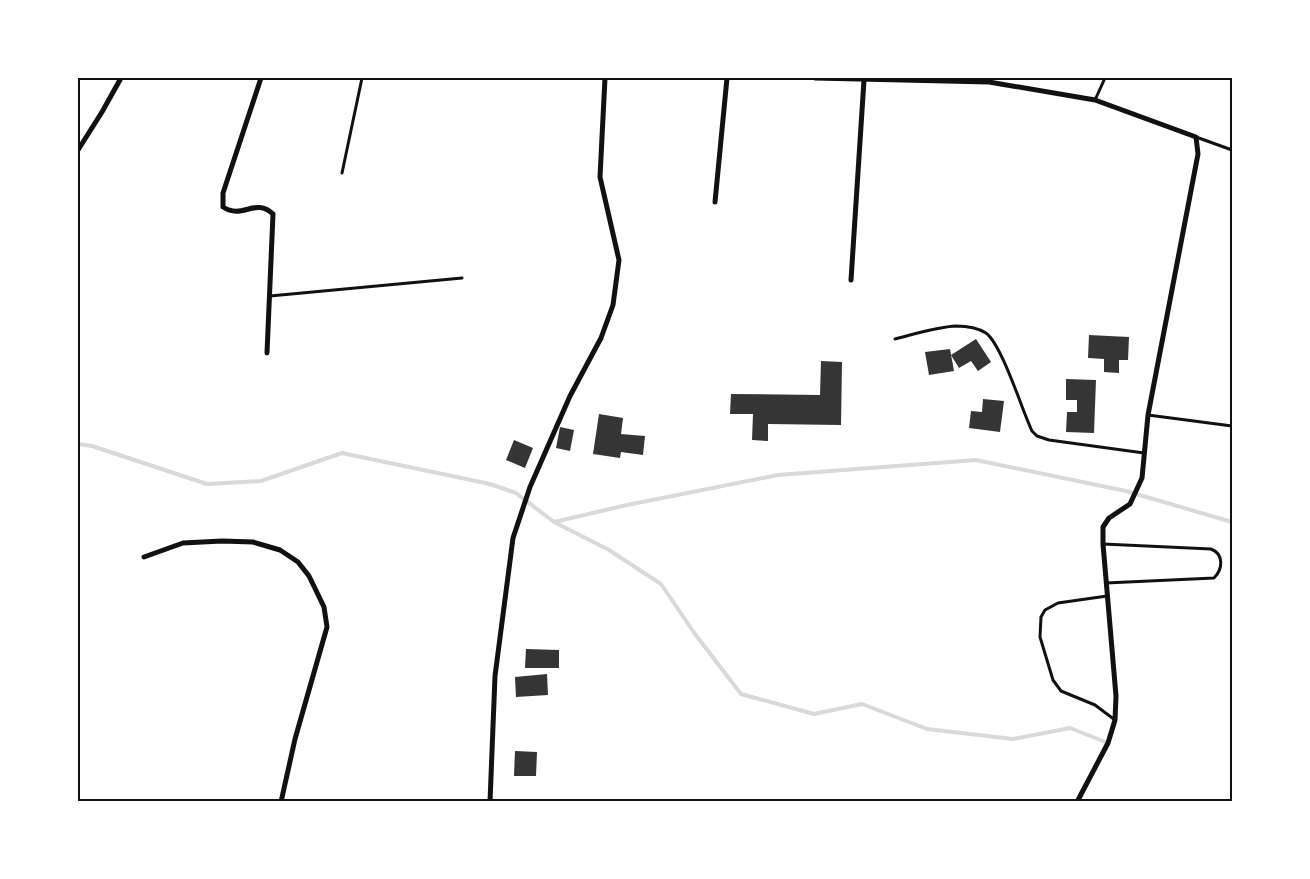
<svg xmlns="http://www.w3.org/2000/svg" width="1310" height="879" viewBox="0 0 1310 879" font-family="'Roboto Condensed',sans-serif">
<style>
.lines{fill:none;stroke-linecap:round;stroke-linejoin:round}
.stream{stroke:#d9d9d9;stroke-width:4}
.building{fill:#353535}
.service{stroke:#111;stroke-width:3}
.minor{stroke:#111;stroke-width:5}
.neatline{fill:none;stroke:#111;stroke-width:2}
</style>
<rect width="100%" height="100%" fill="#fff"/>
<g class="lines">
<g class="stream">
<path d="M 78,444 L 92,446 L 207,484 L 261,481 L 342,453 L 490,484 L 516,493 L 554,522 L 627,505 L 778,475 L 976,460 L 1126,491 L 1232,522"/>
<path d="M 554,522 L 609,550 L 661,584 L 695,634 L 741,694 L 814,714 L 862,704 L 927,729 L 1013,739 L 1070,728 L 1108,743"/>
</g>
</g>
<g class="building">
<path d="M 1089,335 L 1129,337 L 1128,360 L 1119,360 L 1119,373 L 1104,372 L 1104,359 L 1088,358 Z"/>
<path d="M 976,339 L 991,362 L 978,371 L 971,361 L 959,368 L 951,355 Z"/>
<path d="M 950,349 L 954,371 L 929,375 L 925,352 Z"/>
<path d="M 821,361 L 842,362 L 841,425 L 768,424 L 768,441 L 752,440 L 753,414 L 730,414 L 731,394 L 820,395 Z"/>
<path d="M 1066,379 L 1096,380 L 1094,433 L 1066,432 L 1067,412 L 1077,412 L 1077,400 L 1066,400 Z"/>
<path d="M 983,399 L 1004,401 L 1000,432 L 969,428 L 971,411 L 982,412 Z"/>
<path d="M 599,414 L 623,418 L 621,434 L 645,436 L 643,455 L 621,452 L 620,458 L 593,454 Z"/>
<path d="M 560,427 L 574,430 L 570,451 L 556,448 Z"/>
<path d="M 514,440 L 533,448 L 525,468 L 506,460 Z"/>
<path d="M 526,649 L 559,650 L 559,668 L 525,668 Z"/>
<path d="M 547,674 L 548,695 L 516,697 L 515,677 Z"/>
<path d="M 515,751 L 537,752 L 536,776 L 514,776 Z"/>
</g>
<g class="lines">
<g class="service">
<path d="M 1095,100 L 1105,78"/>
<path d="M 1196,137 L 1232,150"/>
<path d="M 342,173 L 362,78"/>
<path d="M 270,296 L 462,278"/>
<path d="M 895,339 C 915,334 936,327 956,326 C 966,326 978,328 986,333 C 1002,345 1022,410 1032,431 L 1037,436 L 1049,440 L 1144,453"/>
<path d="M 1148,415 L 1232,426"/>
<path d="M 1103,544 L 1211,549 C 1224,554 1223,569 1214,578 L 1106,583"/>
<path d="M 1107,596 L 1058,603 L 1045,610 L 1041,617 L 1040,637 L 1053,680 L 1061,691 L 1095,705 L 1115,720"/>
</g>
<g class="minor">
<path d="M 261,78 L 223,193 L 223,207 C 243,220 255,197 273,214 L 267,353"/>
<path d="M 815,78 L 989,82 L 1095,100 L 1196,137 L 1198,154 L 1148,415 L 1142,478 L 1130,504 L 1109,518 L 1103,527 L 1103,544 L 1116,696 L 1115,720 L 1108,743 L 1077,802"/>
<path d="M 78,150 L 102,112 L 121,78"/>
<path d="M 715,202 L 727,78"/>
<path d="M 851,280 L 864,80"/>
<path d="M 144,557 L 183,543 L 222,541 L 253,542 L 280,550 L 298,562 L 309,576 L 324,607 L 327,627 L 295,739 L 281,802"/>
<path d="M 490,802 L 495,676 L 513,538 L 530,487 L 570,396 L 601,338 L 613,305 L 619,260 L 600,177 L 605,78"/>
</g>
</g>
<rect width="1310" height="879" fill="none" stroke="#ffffff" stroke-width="158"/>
<rect x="79" y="79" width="1152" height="721" class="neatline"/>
</svg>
